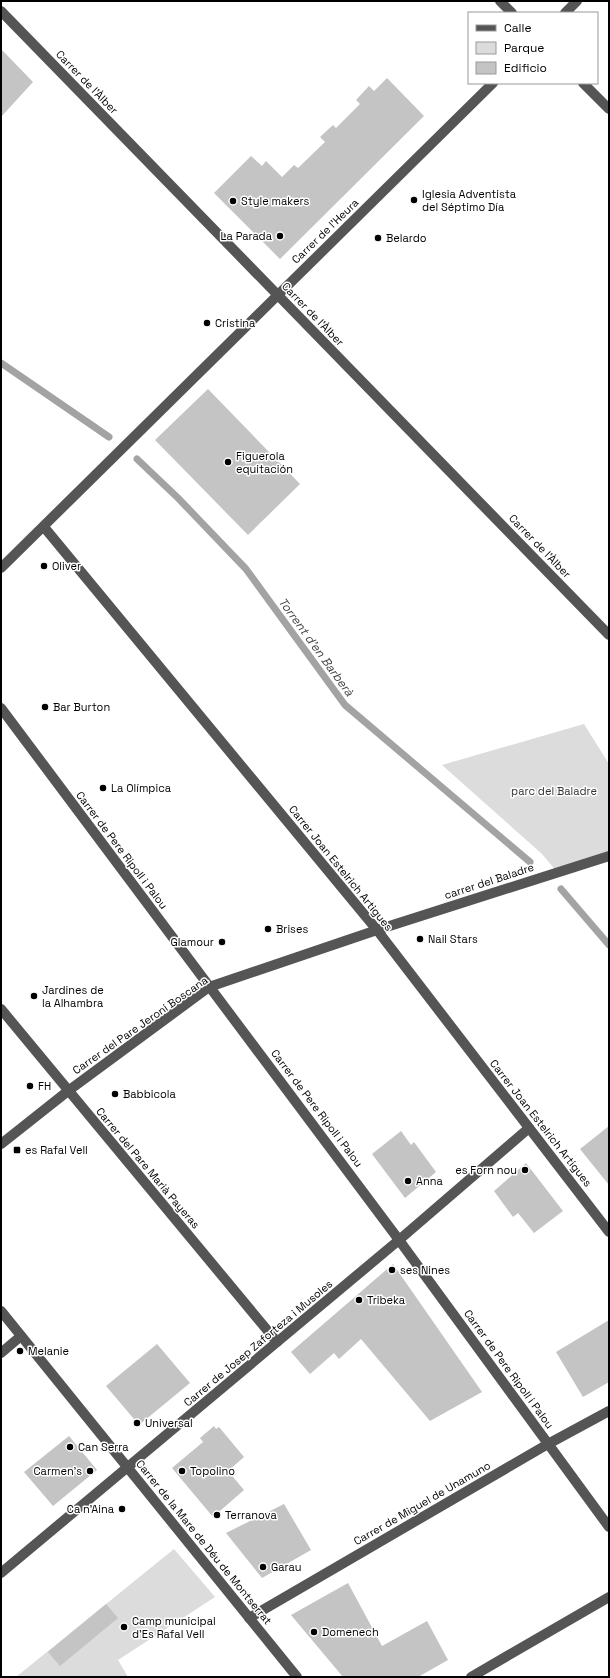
<svg xmlns="http://www.w3.org/2000/svg" width="610" height="1678" viewBox="0 0 610 1678" font-family="'Space Grotesk',sans-serif">
<style>
.green{fill:#dcdcdc}
.lines{fill:none;stroke-linecap:round;stroke-linejoin:round}
.stream{stroke:#a3a3a3;stroke-width:7}
.building{fill:#c4c4c4}
.minor{stroke:#555;stroke-width:10}
.poi-dot{fill:#000;stroke:#fff;stroke-width:1.5}
.labels{text-anchor:middle;stroke-width:3;stroke-linejoin:round;paint-order:stroke}
.street-label{font-size:11px;fill:#000;stroke:#fff}
.poi-label{font-size:11px;fill:#000;stroke:#fff;text-anchor:start}
.park-label{font-size:11px;fill:#333;stroke:#fff}
.water-label{font-size:12px;font-style:italic;fill:#444;stroke:#fff}
</style>
<rect width="100%" height="100%" fill="#fff"/>
<g class="green">
<path d="M 584,724 L 609,764 L 609,856 L 557,872 L 542,854 L 442,765 Z"/>
<path d="M 174,1549 L 215,1597 L 118,1660 L 128,1677 L 16,1677 Z"/>
</g>
<g class="lines">
<g class="stream">
<path d="M 1,363 L 109,437"/>
<path d="M 137,459 L 178,498 L 246,569 L 345,705 L 530,862"/>
<path d="M 561,889 L 609,945"/>
</g>
</g>
<g class="building">
<path d="M 1,49 L 33,82 L 1,117 Z"/>
<path d="M 387,78 L 424,116 L 280,259 L 214,193 L 251,156 L 262,166 L 266,161 L 282,177 L 294,165 L 298,168 L 325,142 L 320,137 L 333,125 L 336,128 L 360,104 L 356,100 L 369,86 L 374,91 Z"/>
<path d="M 208,389 L 300,484 L 248,535 L 155,440 Z"/>
<path d="M 609,1126 L 609,1185 L 580,1149 Z"/>
<path d="M 401,1131 L 411,1145 L 414,1142 L 436,1172 L 405,1198 L 372,1154 Z"/>
<path d="M 526,1163 L 563,1211 L 534,1233 L 518,1213 L 513,1217 L 494,1191 Z"/>
<path d="M 393,1264 L 482,1392 L 430,1421 L 361,1339 L 339,1359 L 334,1353 L 310,1374 L 291,1352 Z"/>
<path d="M 609,1320 L 609,1382 L 583,1397 L 556,1352 Z"/>
<path d="M 157,1344 L 190,1383 L 139,1425 L 106,1386 Z"/>
<path d="M 214,1426 L 216,1429 L 219,1427 L 244,1457 L 228,1471 L 244,1490 L 213,1517 L 172,1468 L 203,1442 L 200,1438 Z"/>
<path d="M 69,1436 L 97,1470 L 53,1506 L 24,1472 Z"/>
<path d="M 284,1504 L 311,1550 L 262,1578 L 226,1533 Z"/>
<path d="M 348,1583 L 382,1646 L 427,1621 L 448,1660 L 418,1677 L 343,1677 L 291,1615 Z"/>
<path d="M 106,1604 L 118,1618 L 60,1666 L 48,1652 Z"/>
</g>
<g class="lines">
<g class="minor">
<path d="M 500,1 L 512,13"/>
<path d="M 1,11 L 609,635"/>
<path d="M 565,13 L 577,1"/>
<path d="M 583,83 L 609,109"/>
<path d="M 44,527 L 377,930 L 609,1232"/>
<path d="M 1,568 L 493,83"/>
<path d="M 1,708 L 399,1240 L 609,1527"/>
<path d="M 1,1009 L 277,1342"/>
<path d="M 1,1144 L 68,1091 L 209,987 L 377,930 L 609,856"/>
<path d="M 1,1311 L 297,1677"/>
<path d="M 1,1353 L 21,1336"/>
<path d="M 1,1573 L 399,1240 L 529,1128"/>
<path d="M 249,1618 L 548,1444 L 609,1411"/>
<path d="M 471,1677 L 609,1597"/>
</g>
</g>
<g class="poi-dot">
<circle cx="414" cy="200" r="4"/>
<circle cx="233" cy="201" r="4"/>
<circle cx="280" cy="236" r="4"/>
<circle cx="378" cy="238" r="4"/>
<circle cx="207" cy="323" r="4"/>
<circle cx="228" cy="462" r="4"/>
<circle cx="44" cy="566" r="4"/>
<circle cx="45" cy="707" r="4"/>
<circle cx="103" cy="788" r="4"/>
<circle cx="268" cy="929" r="4"/>
<circle cx="420" cy="939" r="4"/>
<circle cx="222" cy="942" r="4"/>
<circle cx="34" cy="996" r="4"/>
<circle cx="30" cy="1086" r="4"/>
<circle cx="115" cy="1094" r="4"/>
<rect x="13" y="1146" width="8" height="8" rx="2"/>
<circle cx="525" cy="1170" r="4"/>
<circle cx="408" cy="1181" r="4"/>
<circle cx="392" cy="1270" r="4"/>
<circle cx="359" cy="1300" r="4"/>
<circle cx="20" cy="1351" r="4"/>
<circle cx="137" cy="1423" r="4"/>
<circle cx="70" cy="1447" r="4"/>
<circle cx="90" cy="1471" r="4"/>
<circle cx="182" cy="1471" r="4"/>
<circle cx="122" cy="1509" r="4"/>
<circle cx="217" cy="1515" r="4"/>
<circle cx="263" cy="1567" r="4"/>
<circle cx="124" cy="1627" r="4"/>
<circle cx="314" cy="1632" r="4"/>
</g>
<g class="labels">
<g class="street-label">
<text transform="translate(87 82) rotate(46)" y="4">Carrer de l'Àlber</text>
<text transform="translate(325 231) rotate(-44)" y="4">Carrer de l'Heura</text>
<text transform="translate(313 314) rotate(46)" y="4">Carrer de l'Àlber</text>
<text transform="translate(540 546) rotate(46)" y="4">Carrer de l'Àlber</text>
<text transform="translate(122 850) rotate(53)" y="4">Carrer de Pere Ripoll i Palou</text>
<text transform="translate(341 868) rotate(51)" y="4">Carrer Joan Estelrich Artigues</text>
<text transform="translate(489 881) rotate(-18)" y="4">carrer del Baladre</text>
<text transform="translate(140 1025) rotate(-35)" y="4">Carrer del Pare Jeroni Boscana</text>
<text transform="translate(317 1108) rotate(53)" y="4">Carrer de Pere Ripoll i Palou</text>
<text transform="translate(541 1123) rotate(52)" y="4">Carrer Joan Estelrich Artigues</text>
<text transform="translate(148 1168) rotate(50)" y="4">Carrer del Pare Marià Payeras</text>
<text transform="translate(258 1343) rotate(-40)" y="4">Carrer de Josep Zaforteza i Musoles</text>
<text transform="translate(509 1369) rotate(54)" y="4">Carrer de Pere Ripoll i Palou</text>
<text transform="translate(422 1503) rotate(-30)" y="4">Carrer de Miguel de Unamuno</text>
<text transform="translate(204 1542) rotate(51)" y="4">Carrer de la Mare de Déu de Montserrat</text>
</g>
<g class="poi-label">
<text x="422" y="198">Iglesia Adventista<tspan x="422" dy="13">del Séptimo Día</tspan></text>
<text x="241" y="205">Style makers</text>
<text x="272" y="240" text-anchor="end">La Parada</text>
<text x="386" y="242">Belardo</text>
<text x="215" y="327">Cristina</text>
<text x="236" y="460">Figuerola<tspan x="236" dy="13">equitación</tspan></text>
<text x="52" y="570">Oliver</text>
<text x="53" y="711">Bar Burton</text>
<text x="111" y="792">La Olímpica</text>
<text x="276" y="933">Brises</text>
<text x="428" y="943">Nail Stars</text>
<text x="214" y="946" text-anchor="end">Glamour</text>
<text x="42" y="994">Jardines de<tspan x="42" dy="13">la Alhambra</tspan></text>
<text x="38" y="1090">FH</text>
<text x="123" y="1098">Babbicola</text>
<text x="25" y="1154">es Rafal Vell</text>
<text x="517" y="1174" text-anchor="end">es Forn nou</text>
<text x="416" y="1185">Anna</text>
<text x="400" y="1274">ses Nines</text>
<text x="367" y="1304">Tribeka</text>
<text x="28" y="1355">Melanie</text>
<text x="145" y="1427">Universal</text>
<text x="78" y="1451">Can Serra</text>
<text x="82" y="1475" text-anchor="end">Carmen's</text>
<text x="190" y="1475">Topolino</text>
<text x="114" y="1513" text-anchor="end">Ca n'Aina</text>
<text x="225" y="1519">Terranova</text>
<text x="271" y="1571">Garau</text>
<text x="132" y="1625">Camp municipal<tspan x="132" dy="13">d'Es Rafal Vell</tspan></text>
<text x="322" y="1636">Domenech</text>
</g>
<g class="park-label">
<text x="554" y="795">parc del Baladre</text>
</g>
<g class="water-label">
<text transform="translate(316 647) rotate(54)" y="4">Torrent d'en Barberà</text>
</g>
</g>
<rect width="610" height="1678" fill="none" stroke="#000000" stroke-width="4"/>
<rect x="468" y="12" width="130" height="72" fill="#ffffff" stroke="#999999"/>
<rect x="476" y="25" width="20" height="6" fill="#555555" stroke="#999999"/>
<text x="504" y="32" font-size="12" fill="#000000">Calle</text>
<rect x="476" y="42" width="20" height="12" fill="#dcdcdc" stroke="#999999"/>
<text x="504" y="52" font-size="12" fill="#000000">Parque</text>
<rect x="476" y="62" width="20" height="12" fill="#c4c4c4" stroke="#999999"/>
<text x="504" y="72" font-size="12" fill="#000000">Edificio</text>
</svg>
